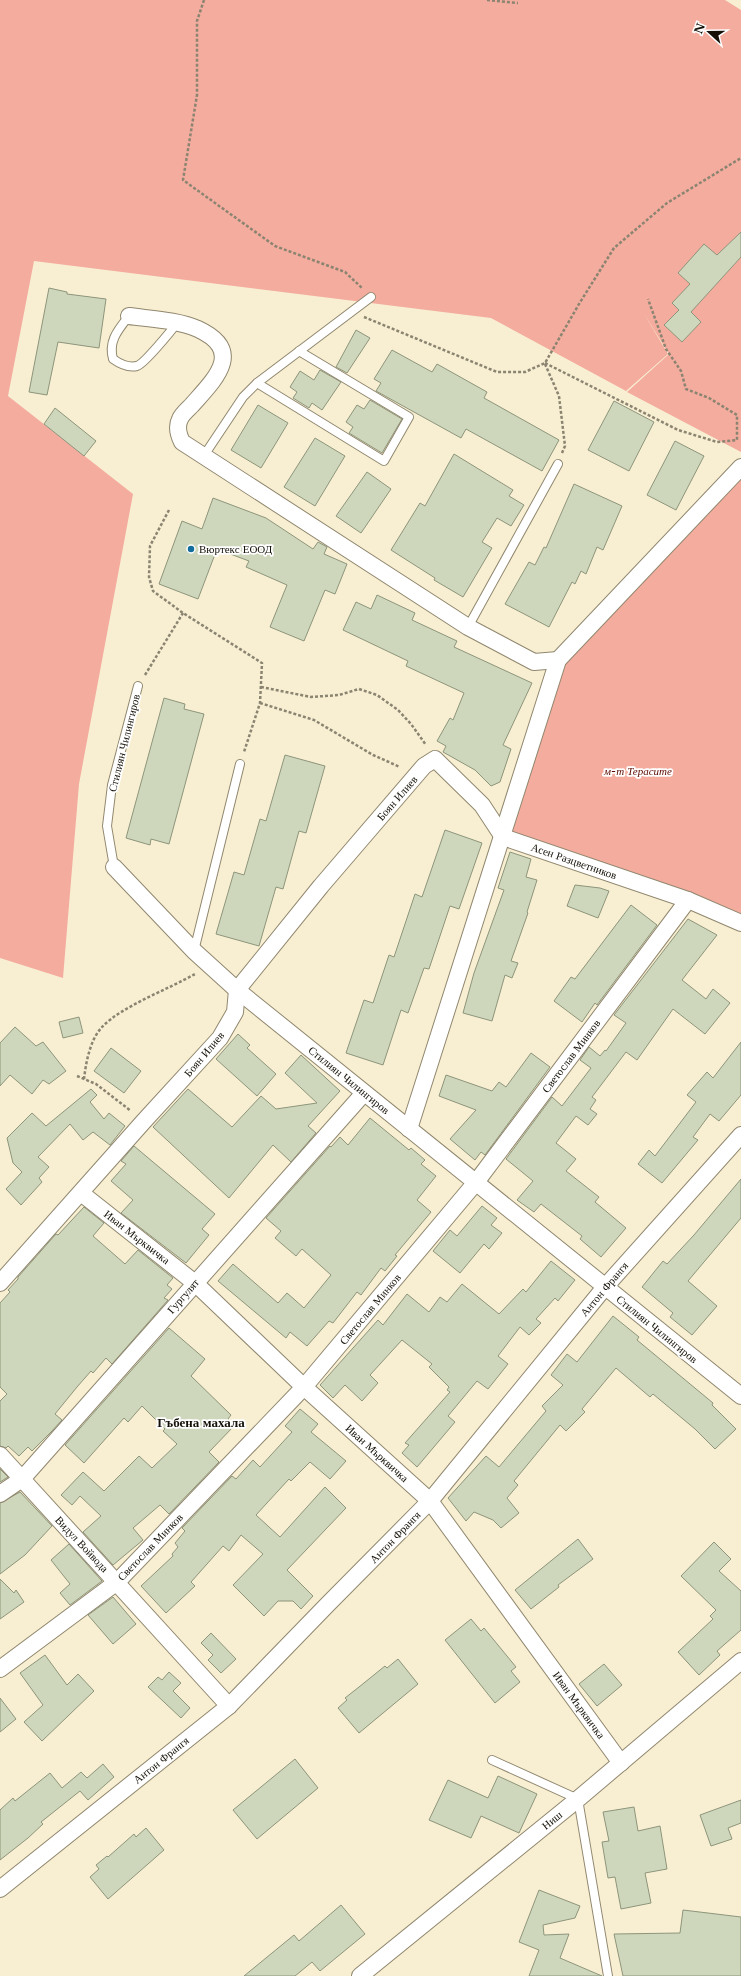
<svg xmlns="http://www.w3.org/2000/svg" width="741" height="1976" viewBox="0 0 741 1976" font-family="'Libre Baskerville',serif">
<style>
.green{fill:#f4ac9e}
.building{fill:#ced6bb;stroke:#8d957b}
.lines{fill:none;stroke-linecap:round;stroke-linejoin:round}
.service-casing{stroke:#90876e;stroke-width:10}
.minor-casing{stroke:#90876e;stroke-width:18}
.path{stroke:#8b8471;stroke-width:2.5;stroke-dasharray:3 2;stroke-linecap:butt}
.service{stroke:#fff;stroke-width:8}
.minor{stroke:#fff;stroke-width:16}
.poi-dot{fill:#136d9d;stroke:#fff;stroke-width:1.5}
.labels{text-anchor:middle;stroke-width:3.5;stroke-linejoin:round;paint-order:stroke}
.poi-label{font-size:11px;fill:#141007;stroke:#fff;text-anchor:start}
.street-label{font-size:11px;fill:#141007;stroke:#fff}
.park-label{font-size:11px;font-style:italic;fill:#5d0a01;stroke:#fff}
.quarter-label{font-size:13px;font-weight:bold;fill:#141007;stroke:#fff}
</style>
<rect width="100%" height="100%" fill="#f8efd3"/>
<g class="green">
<path d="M 0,0 L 725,0 L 741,10 L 741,452 L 627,392 L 669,354 L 643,312 L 668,354 L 626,391 L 491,318 L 34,261 L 8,396 L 133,494 L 79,784 L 63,978 L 0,958 Z"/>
<path d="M 741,476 L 741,920 L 510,834 L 563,661 Z"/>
</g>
<g class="building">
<path d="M 741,232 L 741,257 L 691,312 L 701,322 L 682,342 L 664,325 L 679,310 L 672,303 L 690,284 L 678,273 L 704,244 L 717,255 Z"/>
<path d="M 49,288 L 67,292 L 67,294 L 106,299 L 99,348 L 58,342 L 47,395 L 29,392 Z"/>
<path d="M 356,330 L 370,338 L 347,373 L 336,367 Z"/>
<path d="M 392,350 L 432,372 L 437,364 L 487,392 L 484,398 L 559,440 L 542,471 L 466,429 L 461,438 L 376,391 L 381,383 L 374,379 Z"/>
<path d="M 320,370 L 341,382 L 322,410 L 312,403 L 309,408 L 293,398 L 297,392 L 290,387 L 300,371 L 314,380 Z"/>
<path d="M 370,400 L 402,419 L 382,453 L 349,433 L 353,427 L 346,422 L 357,405 L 364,409 Z"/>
<path d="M 614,401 L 654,422 L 629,471 L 588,450 Z"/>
<path d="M 258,405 L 288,423 L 261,468 L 231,450 Z"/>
<path d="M 55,408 L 96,441 L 84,456 L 44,424 Z"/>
<path d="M 315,438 L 345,456 L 315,506 L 284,487 Z"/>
<path d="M 675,441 L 704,456 L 676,510 L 647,495 Z"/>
<path d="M 454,454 L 513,490 L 509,496 L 524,505 L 511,526 L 497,518 L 482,542 L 492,548 L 463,597 L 434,580 L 435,578 L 391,550 L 420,503 L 425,506 Z"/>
<path d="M 367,472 L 391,489 L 361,533 L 336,516 Z"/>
<path d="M 574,484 L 622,506 L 603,550 L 597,547 L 586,574 L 581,571 L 575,584 L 572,582 L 549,627 L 505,604 L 529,562 L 535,565 L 544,547 L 546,548 Z"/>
<path d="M 213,498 L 266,518 L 313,549 L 318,542 L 327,547 L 324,554 L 347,564 L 335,594 L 325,590 L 304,641 L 270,627 L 287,585 L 246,567 L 249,561 L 217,549 L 198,599 L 159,584 L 182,521 L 202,529 Z"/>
<path d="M 377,595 L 415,613 L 412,620 L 457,641 L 454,647 L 532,683 L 503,745 L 511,749 L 500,782 L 491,786 L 475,770 L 443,752 L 446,746 L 437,741 L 450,718 L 453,720 L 464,693 L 406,666 L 408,661 L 343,630 L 356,602 L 371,609 Z"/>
<path d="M 164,698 L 185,704 L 184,709 L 204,714 L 169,844 L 151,839 L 150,845 L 126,838 Z"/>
<path d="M 285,755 L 325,766 L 306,833 L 299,831 L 283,889 L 276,887 L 259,946 L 216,934 L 234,872 L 244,875 L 260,819 L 266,821 Z"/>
<path d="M 445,830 L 482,843 L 459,909 L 450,906 L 429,969 L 424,968 L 408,1013 L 401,1010 L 383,1065 L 346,1053 L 364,1000 L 373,1003 L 389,955 L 394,957 L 415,894 L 422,897 Z"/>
<path d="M 510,852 L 531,859 L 526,877 L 537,880 L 527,912 L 528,913 L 511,961 L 518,963 L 512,978 L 505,975 L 492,1021 L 463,1013 L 474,973 L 504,890 L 498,888 Z"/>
<path d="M 575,885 L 600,888 L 609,891 L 598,918 L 567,906 Z"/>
<path d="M 631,905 L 657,925 L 597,1005 L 595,1003 L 582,1022 L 554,1001 L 571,977 L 575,979 Z"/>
<path d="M 688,919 L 717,935 L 682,980 L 706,999 L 713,989 L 730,1003 L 705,1034 L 673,1009 L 637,1060 L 626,1052 L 592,1097 L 596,1100 L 590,1109 L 597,1114 L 588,1125 L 576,1116 L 556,1143 L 576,1159 L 566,1171 L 599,1197 L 595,1202 L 626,1228 L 601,1257 L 580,1239 L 582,1236 L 541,1204 L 534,1212 L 517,1200 L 533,1181 L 506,1159 L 552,1097 L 562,1106 L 591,1068 L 580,1060 L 589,1047 L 600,1056 L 605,1050 L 606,1051 L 626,1023 L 614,1015 Z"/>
<path d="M 79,1017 L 83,1033 L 63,1038 L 59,1022 Z"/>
<path d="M 15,1027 L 36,1046 L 43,1042 L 66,1071 L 49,1084 L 43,1080 L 32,1094 L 10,1075 L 0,1086 L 0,1043 Z"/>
<path d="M 238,1034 L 250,1045 L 247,1048 L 276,1074 L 257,1096 L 216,1059 Z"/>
<path d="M 741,1042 L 741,1095 L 719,1121 L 710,1114 L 693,1137 L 698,1140 L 662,1183 L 638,1164 L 649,1150 L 655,1156 L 696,1102 L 687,1095 L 707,1072 L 713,1078 Z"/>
<path d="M 111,1048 L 141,1071 L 124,1093 L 94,1071 Z"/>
<path d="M 531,1053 L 550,1067 L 485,1155 L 481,1152 L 475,1160 L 450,1139 L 476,1110 L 439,1096 L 446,1075 L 492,1091 L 499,1082 L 506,1087 Z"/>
<path d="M 301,1055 L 340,1091 L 308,1126 L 316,1133 L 291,1162 L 273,1145 L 229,1198 L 153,1127 L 188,1089 L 232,1127 L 261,1096 L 276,1109 L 317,1103 L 285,1073 Z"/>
<path d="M 91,1089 L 97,1095 L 90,1102 L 104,1119 L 109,1113 L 125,1126 L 110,1145 L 93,1132 L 83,1140 L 70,1124 L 38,1157 L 49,1167 L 39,1178 L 42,1182 L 21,1205 L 6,1189 L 22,1172 L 13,1163 L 7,1138 L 32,1113 L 46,1126 Z"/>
<path d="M 370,1118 L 409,1150 L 411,1148 L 425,1160 L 421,1164 L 436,1176 L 417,1200 L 431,1212 L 395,1255 L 397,1256 L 385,1271 L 381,1268 L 361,1295 L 357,1292 L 333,1323 L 329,1321 L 307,1346 L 290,1332 L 286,1338 L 218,1281 L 233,1264 L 278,1303 L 287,1293 L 304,1308 L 331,1275 L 302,1249 L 296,1256 L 275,1238 L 281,1231 L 266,1218 L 330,1146 L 331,1147 L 340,1137 L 348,1145 Z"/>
<path d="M 134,1146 L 215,1214 L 202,1229 L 209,1235 L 186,1263 L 121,1213 L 133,1200 L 111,1181 L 126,1164 L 121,1161 Z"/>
<path d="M 741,1179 L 741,1218 L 688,1281 L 717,1306 L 692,1335 L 670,1317 L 673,1313 L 642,1287 L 663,1261 L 667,1264 L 694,1235 Z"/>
<path d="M 482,1206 L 497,1218 L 491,1225 L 502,1233 L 489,1249 L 484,1244 L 460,1273 L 433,1251 L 450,1230 L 457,1236 Z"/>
<path d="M 84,1207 L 104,1223 L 93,1236 L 125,1264 L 138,1250 L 173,1278 L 167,1285 L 172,1289 L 164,1298 L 168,1300 L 112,1364 L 106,1358 L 93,1373 L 91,1371 L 77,1387 L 55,1414 L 62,1420 L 51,1432 L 32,1451 L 28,1447 L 19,1456 L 8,1446 L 6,1448 L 0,1446 L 0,1401 L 7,1394 L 0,1387 L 0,1303 L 10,1292 L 8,1290 L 18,1279 L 18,1277 L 56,1234 L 58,1235 Z"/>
<path d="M 551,1261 L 575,1280 L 558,1301 L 555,1298 L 536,1319 L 541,1323 L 529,1335 L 520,1327 L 498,1356 L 508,1364 L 488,1389 L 477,1381 L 448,1416 L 455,1422 L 417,1467 L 402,1453 L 409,1445 L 405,1443 L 450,1392 L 447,1390 L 449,1387 L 429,1367 L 432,1364 L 402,1340 L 370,1375 L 378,1383 L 362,1401 L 345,1385 L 333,1398 L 320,1385 L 378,1320 L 383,1325 L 407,1294 L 429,1312 L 440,1297 L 447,1302 L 462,1284 L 499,1314 L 523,1289 L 526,1292 Z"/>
<path d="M 613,1316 L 639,1337 L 637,1340 L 713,1403 L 712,1405 L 736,1429 L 715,1449 L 695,1429 L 653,1394 L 650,1397 L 616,1368 L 582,1409 L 585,1412 L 566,1431 L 560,1425 L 514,1481 L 518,1485 L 507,1498 L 519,1513 L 501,1528 L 493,1520 L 474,1512 L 466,1521 L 448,1498 L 486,1456 L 499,1467 L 546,1411 L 542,1406 L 563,1385 L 551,1375 L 567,1354 L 577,1362 Z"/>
<path d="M 169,1328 L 205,1359 L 191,1376 L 231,1415 L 228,1419 L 234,1426 L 209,1452 L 219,1462 L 169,1514 L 160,1505 L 133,1528 L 143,1540 L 113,1565 L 83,1532 L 101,1516 L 80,1496 L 72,1505 L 61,1495 L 83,1472 L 104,1491 L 139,1456 L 152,1468 L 177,1444 L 163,1431 L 165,1429 L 142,1406 L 128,1422 L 124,1418 L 84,1463 L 65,1445 Z"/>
<path d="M 300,1409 L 318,1424 L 311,1432 L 346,1461 L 330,1479 L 310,1462 L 291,1481 L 289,1479 L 256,1515 L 280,1537 L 325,1487 L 346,1508 L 287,1570 L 313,1596 L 301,1609 L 293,1601 L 278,1601 L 264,1616 L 233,1585 L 263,1554 L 241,1535 L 229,1551 L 223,1546 L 191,1582 L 195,1586 L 166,1613 L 141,1586 L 173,1556 L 172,1554 L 178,1547 L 175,1543 L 185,1531 L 182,1528 L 232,1476 L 236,1479 L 253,1460 L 260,1467 L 292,1432 L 285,1426 Z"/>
<path d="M 0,1469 L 8,1477 L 0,1482 Z"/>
<path d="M 20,1492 L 52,1526 L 25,1555 L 0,1574 L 0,1503 Z"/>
<path d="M 578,1539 L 593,1559 L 558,1585 L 559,1587 L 531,1609 L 515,1590 Z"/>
<path d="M 714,1542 L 731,1559 L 719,1571 L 741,1591 L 741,1630 L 717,1651 L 720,1655 L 699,1675 L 678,1652 L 713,1619 L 710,1616 L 716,1610 L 681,1576 Z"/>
<path d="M 69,1544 L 102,1581 L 70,1605 L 60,1593 L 70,1584 L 51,1560 Z"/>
<path d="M 0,1579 L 14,1593 L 16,1590 L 24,1602 L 0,1619 Z"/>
<path d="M 113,1597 L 136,1624 L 113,1644 L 88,1615 Z"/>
<path d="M 471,1619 L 481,1631 L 484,1628 L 516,1667 L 511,1671 L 520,1682 L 495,1703 L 445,1640 Z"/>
<path d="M 211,1633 L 236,1659 L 221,1673 L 208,1660 L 213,1655 L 201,1643 Z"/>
<path d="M 45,1655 L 67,1685 L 78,1674 L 94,1691 L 42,1741 L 24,1722 L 43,1705 L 20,1673 Z"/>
<path d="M 398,1659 L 418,1684 L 359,1733 L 338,1708 L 347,1700 L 345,1698 L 359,1687 L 385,1666 L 387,1668 Z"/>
<path d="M 604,1664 L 622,1685 L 597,1706 L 579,1684 Z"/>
<path d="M 169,1672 L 181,1683 L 173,1691 L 190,1708 L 181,1718 L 148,1687 L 158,1677 L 162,1680 Z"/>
<path d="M 0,1698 L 16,1719 L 0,1732 Z"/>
<path d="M 295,1759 L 318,1788 L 257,1839 L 233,1810 Z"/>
<path d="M 103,1764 L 114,1777 L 88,1800 L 80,1791 L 41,1822 L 43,1824 L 28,1838 L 0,1860 L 0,1810 L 13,1798 L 15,1801 L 50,1773 L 62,1788 L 81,1772 L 87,1778 Z"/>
<path d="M 498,1776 L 537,1794 L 519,1833 L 481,1816 L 471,1838 L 429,1820 L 448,1780 L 488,1798 Z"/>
<path d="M 741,1800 L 741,1823 L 728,1828 L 732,1839 L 711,1846 L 700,1815 Z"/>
<path d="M 634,1807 L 638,1831 L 660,1826 L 667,1869 L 645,1873 L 651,1903 L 621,1909 L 615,1877 L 608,1878 L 602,1842 L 609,1841 L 603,1812 Z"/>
<path d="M 146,1828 L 164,1850 L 108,1899 L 90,1877 L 99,1869 L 96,1865 L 107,1856 L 108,1857 L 134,1834 L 136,1837 Z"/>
<path d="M 539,1890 L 580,1906 L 575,1918 L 543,1925 L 544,1935 L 569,1934 L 560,1958 L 602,1976 L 529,1976 L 539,1950 L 519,1942 Z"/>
<path d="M 341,1905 L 365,1934 L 320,1971 L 312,1962 L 295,1976 L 244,1976 L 294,1935 L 299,1941 Z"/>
<path d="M 683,1910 L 741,1917 L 741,1976 L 623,1976 L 614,1934 L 680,1933 Z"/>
</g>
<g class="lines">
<defs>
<g id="service">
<path d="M 129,316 C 118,330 108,341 113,359 C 120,364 128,368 137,366 C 144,364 171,331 177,323"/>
<path d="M 257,383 L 384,461 L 409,417 L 299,351"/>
<path d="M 203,457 L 243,397 L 257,383 L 371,297"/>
<path d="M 468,627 L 558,464"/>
<path d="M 114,867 L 107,826 L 112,785 L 138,686"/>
<path d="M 194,951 L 240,764"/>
<path d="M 492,1760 L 578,1799 L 608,1976"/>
</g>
<g id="minor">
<path d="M 129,316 C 151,319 178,320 198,329 C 245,351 215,379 192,405 C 188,409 182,414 180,419 C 176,427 178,434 182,442 L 468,627 L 534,662 L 558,660"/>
<path d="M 114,867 L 194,951 L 237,990 L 741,1396"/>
<path d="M 409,1129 L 558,660 L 741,467"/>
<path d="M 81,1193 L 195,1283 L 304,1387 L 430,1501 L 621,1763"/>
<path d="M 0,1283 L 144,1121 L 220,1038 L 235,1012 L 237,990 L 321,886 L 424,766 L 435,759 L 482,805 L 503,837 L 688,900 L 741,923"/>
<path d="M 0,1455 L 229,1706"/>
<path d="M 0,1494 L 22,1479 L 364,1093"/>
<path d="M 0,1669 L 117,1582 L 304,1387 L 477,1181 L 688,900"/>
<path d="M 0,1889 L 229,1706 L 328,1604 L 430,1501 L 605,1287 L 741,1135"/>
<path d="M 360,1976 L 578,1799 L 741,1661"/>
</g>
</defs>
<use href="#service" class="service-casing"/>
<use href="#minor" class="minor-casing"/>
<g class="path">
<path d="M 204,0 L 197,21 L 197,95 L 183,180 L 275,246 L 345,272 L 362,288"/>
<path d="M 487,0 L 518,3"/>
<path d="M 364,317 L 497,372 L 525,372 L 545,363 L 579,304 L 614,248 L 667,203 L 741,158"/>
<path d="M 545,363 L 678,430 L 717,442 L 737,440 L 737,415 L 709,398 L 686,389 L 681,371 L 666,349 L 648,299"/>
<path d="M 545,364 L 559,396 L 565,446 L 562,453"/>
<path d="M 169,510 L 150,546 L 149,577 L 153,591 L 183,613 L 262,663 L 260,703 L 244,752"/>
<path d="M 145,675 L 183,613"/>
<path d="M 261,687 L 311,697 L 339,695 L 359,689 L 377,695 L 398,710 L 411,724 L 426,745"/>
<path d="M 260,703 L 314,720 L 373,755 L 400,767"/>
<path d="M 77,1076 L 96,1084 L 131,1111"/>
<path d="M 84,1079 C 86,1062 90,1040 102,1027 C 122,1006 169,989 195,974"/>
</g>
<use href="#service" class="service"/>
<use href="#minor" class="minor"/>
</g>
<circle class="poi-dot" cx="191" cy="549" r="4"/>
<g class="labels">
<g class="poi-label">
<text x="199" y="553">Вюртекс ЕООД</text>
</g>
<g class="street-label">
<text transform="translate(124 743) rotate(-76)" y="4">Стилиян Чилингиров</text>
<text transform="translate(397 798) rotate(-49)" y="4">Боян Илиев</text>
<text transform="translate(574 861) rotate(19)" y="4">Асен Разцветников</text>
<text transform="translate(204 1054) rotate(-50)" y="4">Боян Илиев</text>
<text transform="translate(571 1056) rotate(-53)" y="4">Светослав Минков</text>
<text transform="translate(349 1080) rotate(39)" y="4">Стилиян Чилингиров</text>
<text transform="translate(137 1237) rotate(38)" y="4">Иван Мърквичка</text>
<text transform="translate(604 1289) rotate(-50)" y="4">Антон Франгя</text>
<text transform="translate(183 1296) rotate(-49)" y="4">Гургулят</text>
<text transform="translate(370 1309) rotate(-50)" y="4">Светослав Минков</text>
<text transform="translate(657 1329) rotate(39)" y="4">Стилиян Чилингиров</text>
<text transform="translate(377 1453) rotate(42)" y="4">Иван Мърквичка</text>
<text transform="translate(395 1537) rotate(-46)" y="4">Антон Франгя</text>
<text transform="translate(82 1544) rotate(47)" y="4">Видул Войвода</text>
<text transform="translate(150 1547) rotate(-46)" y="4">Светослав Минков</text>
<text transform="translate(579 1705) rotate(54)" y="4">Иван Мърквичка</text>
<text transform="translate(161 1760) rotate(-39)" y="4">Антон Франгя</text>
<text transform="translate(552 1820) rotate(-39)" y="4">Ниш</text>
</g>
<g class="park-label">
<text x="638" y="775">м-т Терасите</text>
</g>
<g class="quarter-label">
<text x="201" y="1427">Гъбена махала</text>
</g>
</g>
<g transform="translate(709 32) rotate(291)" stroke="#ffffff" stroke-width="3" paint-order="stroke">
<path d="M0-3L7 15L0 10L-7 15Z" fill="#141007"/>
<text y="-6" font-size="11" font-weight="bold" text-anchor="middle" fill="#141007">N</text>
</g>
</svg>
